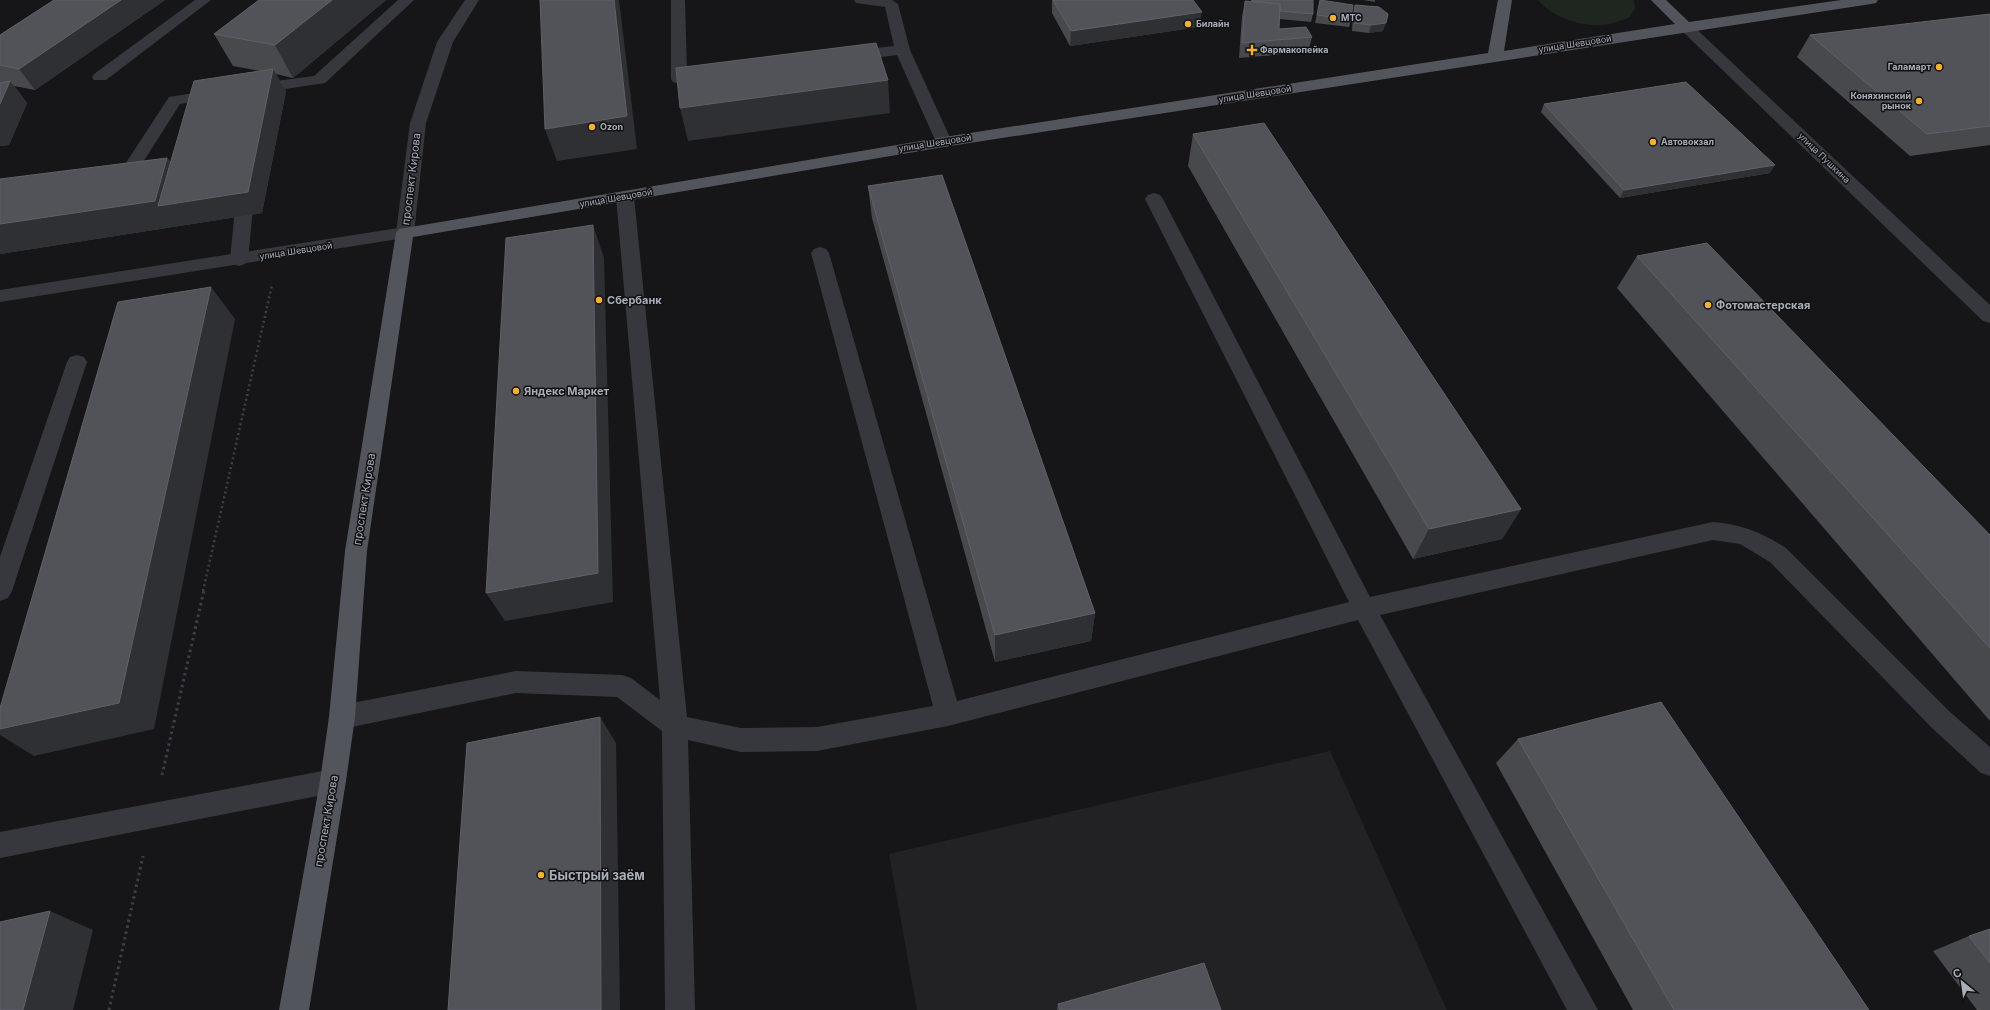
<svg xmlns="http://www.w3.org/2000/svg" width="1990" height="1010" viewBox="0 0 1990 1010" font-family="Inter,sans-serif">
<style>
.built{fill:#222225}
.green{fill:#1e261f}
.lines{fill:none;stroke-linecap:round;stroke-linejoin:round}
.path-far1{stroke:#3d3f44;stroke-width:2.5;stroke-dasharray:2 3;stroke-linecap:butt}
.path{stroke:#3d3f44;stroke-width:3;stroke-dasharray:2.5 3.5;stroke-linecap:butt}
.service{fill:#37383d;fill-rule:evenodd}
.minor{fill:#37383d;fill-rule:evenodd}
.tertiary{fill:#37383d;fill-rule:evenodd}
.primary{fill:#53555c;fill-rule:evenodd}
.wall{fill:#47494d}
.shaded-wall{fill:#2f3033}
.building{fill:#525359;stroke:#5f6168}
.poi-dot{fill:#f2b134;stroke:#111113;stroke-width:1.5}
.labels{text-anchor:middle;stroke-width:3;stroke-linejoin:round;paint-order:stroke}
.far-poi-label{font-size:9px;font-weight:bold;fill:#a8adb8;stroke:#111113;text-anchor:start}
.far-street-label{font-size:9px;fill:#a8adb8;stroke:#111113}
.street-label{font-size:11px;fill:#a8adb8;stroke:#111113}
.poi-label{font-size:11px;font-weight:bold;fill:#a8adb8;stroke:#111113;text-anchor:start}
.near-poi-label{font-size:13px;font-weight:bold;fill:#a8adb8;stroke:#111113;text-anchor:start}
</style>
<rect width="100%" height="100%" fill="#161618"/>
<path class="built" d="M 1330,751 L 1447,1010 L 917,1010 L 889,854 Z"/>
<path class="green" d="M 1538,0 L 1634,0 L 1635,8 L 1630,17 C 1622,20 1613,24 1603,25 C 1581,27 1552,17 1538,0 Z"/>
<g class="lines">
<path class="path-far1" d="M 203,591 L 272,285"/>
<g class="path">
<path d="M 162,775 L 204,590"/>
<path d="M 109,1010 L 143,856"/>
</g>
<g class="service">
<path d="M 195,0 L 211,0 L 106,80 L 94,80 L 92,77 L 94,74 Z"/>
<path d="M 398,0 L 414,0 L 325,83 L 252,94 L 246,92 L 244,89 L 246,86 L 252,84 L 314,76 Z"/>
<path d="M 671,0 L 685,0 L 687,73 L 703,74 L 705,77 L 703,80 L 679,84 L 673,82 L 671,79 Z"/>
<path d="M 854,0 L 892,0 L 898,4 L 910,50 L 952,142 L 950,146 L 944,147 L 938,146 L 936,142 L 897,55 L 850,61 L 845,59 L 842,56 L 845,53 L 850,51 L 894,46 L 885,7 L 856,3 Z"/>
<path d="M 218,89 L 224,91 L 226,94 L 224,97 L 180,104 L 131,181 L 113,183 L 107,182 L 104,178 L 107,174 L 120,172 L 169,97 Z"/>
<path d="M 246,182 L 252,183 L 255,187 L 248,260 L 245,264 L 239,266 L 233,264 L 230,260 L 237,187 L 240,183 Z"/>
<path d="M 625,192 L 631,193 L 634,197 L 687,717 L 741,728 L 817,727 L 933,706 L 811,253 L 814,249 L 820,247 L 826,249 L 829,253 L 957,701 L 1349,602 L 1145,199 L 1148,195 L 1154,193 L 1160,195 L 1163,199 L 1370,597 L 1713,522 C 1741,524 1763,533 1786,548 L 1950,712 L 1990,747 L 1990,776 L 1981,773 L 1932,728 L 1770,562 L 1740,544 L 1713,540 L 1380,615 L 1598,1010 L 1567,1010 L 1358,620 L 948,726 L 817,751 L 741,752 L 688,740 L 695,1010 L 665,1010 L 662,731 L 617,697 L 516,693 L 342,729 L 333,725 L 329,717 L 333,709 L 342,705 L 516,671 L 622,675 L 631,678 L 660,700 L 616,197 L 619,193 Z"/>
<path d="M 77,355 L 84,357 L 87,362 L 12,591 L 8,598 L 0,601 L 0,557 L 67,362 L 70,357 Z"/>
<path d="M 333,769 L 342,772 L 346,781 L 342,790 L 333,793 L 0,858 L 0,832 Z"/>
</g>
<path class="minor" d="M 465,0 L 479,0 L 453,42 L 426,123 L 414,233 L 411,237 L 405,239 L 399,237 L 396,233 L 410,123 L 437,42 Z"/>
<g class="tertiary">
<path d="M 1686,23 L 1691,24 L 1990,305 L 1990,323 L 1983,321 L 1681,30 L 1679,27 L 1681,24 Z"/>
<path d="M 405,227 L 411,229 L 414,233 L 411,237 L 0,302 L 0,290 Z"/>
</g>
<path class="primary" d="M 1498,0 L 1512,0 L 1504,51 L 1675,24 L 1651,0 L 1666,0 L 1689,22 L 1841,0 L 1878,0 L 1876,3 L 1871,4 L 944,147 L 413,237 L 367,551 L 355,717 L 346,781 L 309,1010 L 279,1010 L 320,781 L 329,717 L 345,551 L 396,233 L 399,229 L 944,137 L 1488,53 Z"/>
</g>
<g class="wall">
<path d="M 54,0 L 165,0 L 35,90 L 14,86 L 27,103 L 9,145 L 0,146 L 0,35 Z"/>
<path d="M 259,0 L 386,0 L 293,78 L 276,74 L 286,91 L 262,213 L 0,254 L 167,158 L 171,162 L 260,71 L 233,66 L 214,34 Z"/>
<path d="M 1052,0 L 1193,0 L 1199,27 L 1070,46 L 1052,13 Z"/>
<path d="M 1251,0 L 1313,0 L 1313,14 L 1311,22 L 1280,19 L 1279,29 L 1312,37 L 1308,52 L 1239,58 L 1242,16 L 1245,1 L 1251,1 Z"/>
<path d="M 1320,0 L 1351,20 L 1349,27 L 1315,23 Z"/>
<path d="M 1363,0 L 1375,0 L 1375,2 Z"/>
<path d="M 1355,5 L 1383,31 L 1369,33 L 1352,31 L 1353,13 Z"/>
<path d="M 1990,14 L 1990,145 L 1910,156 L 1797,57 L 1810,35 Z"/>
<path d="M 1544,104 L 1770,173 L 1620,198 L 1541,112 Z"/>
<path d="M 1193,134 L 1521,509 L 1502,539 L 1413,559 L 1188,166 Z"/>
<path d="M 868,186 L 1095,613 L 1091,641 L 995,662 L 872,218 Z"/>
<path d="M 1637,256 L 1990,535 L 1990,721 L 1617,288 Z"/>
<path d="M 1518,739 L 1869,1010 L 1633,1010 L 1496,763 Z"/>
<path d="M 1990,929 L 1990,1010 L 1977,1010 L 1933,951 L 1969,936 Z"/>
<path d="M 1058,1004 L 1221,1010 L 1057,1010 Z"/>
</g>
<g class="shaded-wall">
<path d="M 121,0 L 165,0 L 35,90 L 19,69 Z"/>
<path d="M 332,0 L 386,0 L 293,78 L 275,45 Z"/>
<path d="M 614,0 L 619,0 L 637,149 L 557,161 L 545,129 Z"/>
<path d="M 1202,12 L 1199,27 L 1070,46 L 1071,31 Z"/>
<path d="M 1386,23 L 1383,31 L 1369,33 L 1371,25 Z"/>
<path d="M 273,69 L 286,91 L 262,213 L 0,254 L 0,224 L 167,158 L 186,184 Z"/>
<path d="M 888,80 L 890,113 L 688,141 L 680,108 Z"/>
<path d="M 10,81 L 27,103 L 9,145 L 0,146 L 0,104 Z"/>
<path d="M 1775,165 L 1770,173 L 1620,198 L 1624,190 Z"/>
<path d="M 593,225 L 604,258 L 613,602 L 505,621 L 486,593 Z"/>
<path d="M 211,287 L 235,319 L 154,729 L 34,756 L 0,735 L 0,729 Z"/>
<path d="M 1521,509 L 1502,539 L 1413,559 L 1429,529 Z"/>
<path d="M 1095,613 L 1091,641 L 995,662 L 995,635 Z"/>
<path d="M 600,717 L 616,743 L 620,1010 L 601,1010 Z"/>
<path d="M 50,911 L 93,930 L 73,1010 L 23,1010 Z"/>
</g>
<g class="building">
<path d="M 54,0 L 121,0 L 19,69 L 0,65 L 0,35 Z"/>
<path d="M 259,0 L 332,0 L 275,45 L 214,34 Z"/>
<path d="M 540,0 L 614,0 L 627,116 L 545,129 Z"/>
<path d="M 1053,0 L 1193,0 L 1202,12 L 1071,31 Z"/>
<path d="M 1252,0 L 1313,0 L 1313,14 L 1280,11 L 1280,4 L 1252,1 Z"/>
<path d="M 1320,0 L 1353,5 L 1351,20 L 1317,15 Z"/>
<path d="M 1245,1 L 1280,4 L 1279,29 L 1306,27 L 1312,37 L 1242,43 Z"/>
<path d="M 1355,5 L 1379,7 L 1388,14 L 1386,23 L 1371,25 L 1354,23 Z"/>
<path d="M 1990,14 L 1990,126 L 1927,134 L 1810,35 Z"/>
<path d="M 876,43 L 888,80 L 680,108 L 676,68 Z"/>
<path d="M 273,69 L 248,192 L 158,206 L 194,81 Z"/>
<path d="M 10,81 L 0,104 L 0,83 Z"/>
<path d="M 1686,82 L 1775,165 L 1624,190 L 1544,104 Z"/>
<path d="M 1264,123 L 1521,509 L 1429,529 L 1193,134 Z"/>
<path d="M 167,158 L 155,201 L 0,224 L 0,179 Z"/>
<path d="M 942,175 L 1095,613 L 995,635 L 868,186 Z"/>
<path d="M 593,225 L 598,573 L 486,593 L 506,238 Z"/>
<path d="M 1707,243 L 1990,535 L 1990,648 L 1637,256 Z"/>
<path d="M 211,287 L 119,703 L 0,729 L 0,708 L 118,302 Z"/>
<path d="M 1661,702 L 1869,1010 L 1674,1010 L 1518,739 Z"/>
<path d="M 600,717 L 601,1010 L 448,1010 L 467,743 Z"/>
<path d="M 50,911 L 23,1010 L 0,1010 L 0,922 Z"/>
<path d="M 1990,929 L 1990,963 L 1969,936 Z"/>
<path d="M 1204,963 L 1221,1010 L 1060,1010 L 1058,1004 Z"/>
</g>
<g class="poi-dot">
<circle cx="1333" cy="18" r="4"/>
<circle cx="1188" cy="24" r="4"/>
<path d="M1250 44h4v4h4v4h-4v4h-4v-4h-4v-4h4z"/>
<circle cx="1939" cy="67" r="4"/>
<circle cx="1919" cy="101" r="4"/>
<circle cx="592" cy="127" r="4"/>
<circle cx="1653" cy="142" r="4"/>
<circle cx="599" cy="300" r="4"/>
<circle cx="1708" cy="305" r="4"/>
<circle cx="516" cy="391" r="4"/>
<circle cx="541" cy="875" r="4"/>
</g>
<g class="labels">
<g class="far-poi-label">
<text x="1341" y="21">МТС</text>
<text x="1196" y="27">Билайн</text>
<text x="1260" y="53">Фармакопейка</text>
<text x="1931" y="70" text-anchor="end">Галамарт</text>
<text x="1911" y="99" text-anchor="end">Коняхинский<tspan x="1911" dy="10">рынок</tspan></text>
<text x="600" y="130">Ozon</text>
<text x="1661" y="145">Автовокзал</text>
</g>
<g class="far-street-label">
<text transform="translate(1575 44) rotate(-9)" y="3">улица Шевцовой</text>
<text transform="translate(1255 94) rotate(-9)" y="3">улица Шевцовой</text>
<text transform="translate(935 143) rotate(-9)" y="3">улица Шевцовой</text>
<text transform="translate(1824 158) rotate(44)" y="3">улица Пушкина</text>
<text transform="translate(616 198) rotate(-10)" y="3">улица Шевцовой</text>
<text transform="translate(296 251) rotate(-9)" y="3">улица Шевцовой</text>
</g>
<g class="street-label">
<text transform="translate(411 179) rotate(-83)" y="4">проспект Кирова</text>
<text transform="translate(364 499) rotate(-81)" y="4">проспект Кирова</text>
<text transform="translate(326 821) rotate(-80)" y="4">проспект Кирова</text>
</g>
<g class="poi-label">
<text x="607" y="304">Сбербанк</text>
<text x="1716" y="309">Фотомастерская</text>
<text x="524" y="395">Яндекс Маркет</text>
</g>
<g class="near-poi-label">
<text x="549" y="880">Быстрый заём</text>
</g>
</g>
<g transform="translate(1962 982) rotate(331)" stroke="#111113" stroke-width="3" paint-order="stroke">
<path d="M0-3L7 15L0 10L-7 15Z" fill="#a8adb8"/>
<text y="-6" font-size="11" font-weight="bold" text-anchor="middle" fill="#a8adb8">С</text>
</g>
</svg>
